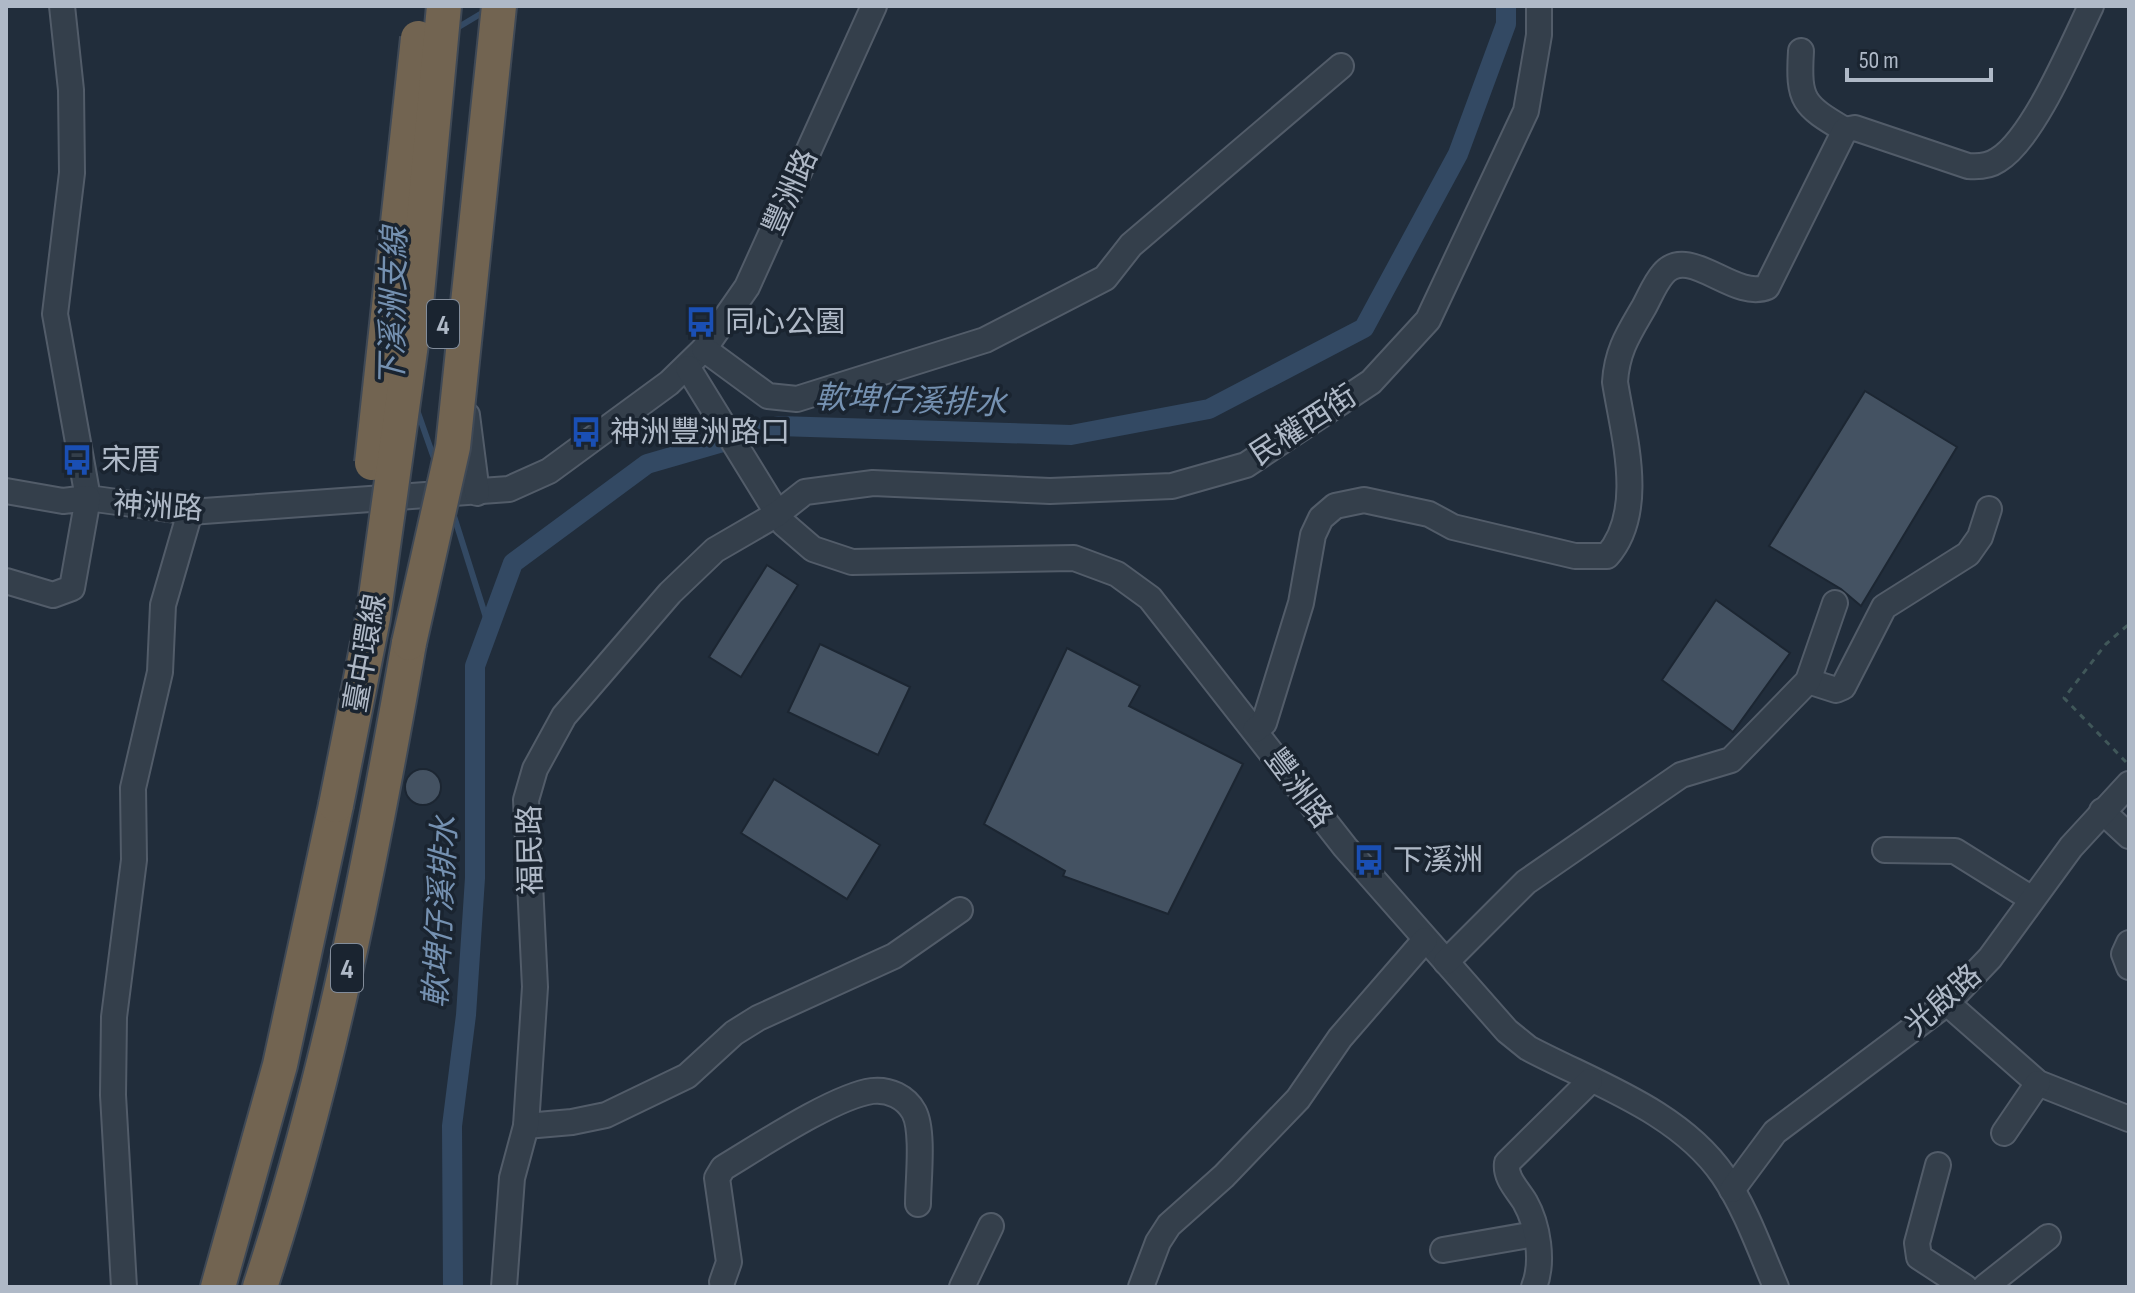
<svg xmlns="http://www.w3.org/2000/svg" width="2135" height="1293" viewBox="0 0 2135 1293" font-family="'Sofia Sans Condensed','Noto Sans TC',sans-serif">
<style>
.lines{fill:none;stroke-linecap:round;stroke-linejoin:round}
.stream{stroke:#334963;stroke-width:6}
.canal{stroke:#334963;stroke-width:20}
.building{fill:#445262;stroke:#1c2632;stroke-width:2}
.minor-casing{stroke:#525c69;stroke-width:28}
.highway-casing{stroke:#3f4956;stroke-width:38}
.path{stroke:#405759;stroke-width:3;stroke-dasharray:6 6;stroke-linecap:butt}
.minor{stroke:#343f4b;stroke-width:24}
.highway{stroke:#726451;stroke-width:34}
.highway-bridge-casing{stroke:#3f4956;stroke-width:38;stroke-linecap:butt}
.highway-bridge{stroke:#726451;stroke-width:34}
.labels{text-anchor:middle;stroke-width:7;stroke-linejoin:round;paint-order:stroke}
.shield{fill:#1a2430;stroke:#828c9a;stroke-width:2}
.shield-label{font-size:28px;font-weight:bold;fill:#afb9c7}
.street-label{font-size:30px;fill:#afb9c7;stroke:#1a2430}
.poi-label{font-size:30px;fill:#afb9c7;stroke:#1a2430;text-anchor:start}
.water-label{font-size:32px;font-style:italic;fill:#7591b1;stroke:#1a2430}
</style>
<rect width="100%" height="100%" fill="#212d3b"/>
<g class="lines">
<g class="stream">
<path d="M 452,31 L 487,10"/>
<path d="M 416,407 L 436,464"/>
<path d="M 453,513 L 489,627"/>
</g>
<path class="canal" d="M 453,1287 L 452,1126 L 466,1015 L 475,878 L 475,666 L 513,563 L 647,464 L 778,426 L 1071,435 L 1209,409 L 1364,328 L 1458,154 L 1506,24 L 1506,6"/>
</g>
<g class="building">
<path d="M 1865,391 L 1957,447 L 1861,606 L 1841,589 L 1769,546 Z"/>
<path d="M 767,565 L 798,585 L 741,677 L 709,657 Z"/>
<path d="M 1716,600 L 1790,653 L 1733,732 L 1662,680 Z"/>
<path d="M 820,644 L 910,687 L 878,755 L 788,712 Z"/>
<path d="M 1067,648 L 1140,686 L 1129,706 L 1243,764 L 1168,914 L 1063,876 L 1065,871 L 984,824 Z"/>
<circle cx="423" cy="787" r="18"/>
<path d="M 774,779 L 880,845 L 847,899 L 741,833 Z"/>
</g>
<g class="lines">
<defs>
<g id="minor">
<path d="M 62,6 L 71,90 L 72,173 L 55,314 L 88,498 L 190,512 L 509,489 L 549,471 L 669,383 L 704,349 L 747,287 L 874,6"/>
<path d="M 1801,51 C 1798,101 1803,105 1845,130"/>
<path d="M 704,349 L 768,396 L 797,399 L 985,340 L 1105,278 L 1131,245 L 1341,66"/>
<path d="M 688,368 L 784,524 L 813,549 L 852,562 L 1074,558 L 1117,574 L 1150,598 L 1345,847 L 1507,1031 L 1528,1048 C 1594,1083 1679,1111 1723,1175 C 1746,1209 1760,1250 1776,1287"/>
<path d="M 467,415 L 477,493"/>
<path d="M 6,491 L 63,501 L 88,498 L 72,588 L 53,595 L 6,581"/>
<path d="M 1808,681 L 1836,690 L 1843,687 L 1884,607 L 1968,554 L 1980,537 L 1989,509"/>
<path d="M 1255,730 L 1264,723 L 1301,603 L 1313,535 L 1321,518 L 1335,506 L 1364,500 L 1429,514 L 1453,527 L 1575,556 L 1607,556 C 1647,511 1623,434 1615,382 C 1617,350 1629,333 1644,307 C 1650,296 1655,283 1663,274 C 1689,243 1734,301 1767,287 L 1845,130 L 1855,128 L 1968,166 C 1979,167 1989,166 1998,160 C 2034,138 2072,45 2091,6"/>
<path d="M 2102,811 L 2129,836"/>
<path d="M 1885,850 L 1955,851 L 2032,899"/>
<path d="M 2129,943 L 2124,954 L 2129,967"/>
<path d="M 1446,962 L 1526,882 L 1681,775 L 1731,760 L 1808,681 L 1835,603"/>
<path d="M 1947,1003 L 2038,1083 L 2129,1119"/>
<path d="M 526,1126 L 572,1122 L 606,1115 L 687,1076 L 734,1033 L 758,1018 L 894,956 L 960,910"/>
<path d="M 2004,1133 L 2038,1083"/>
<path d="M 1938,1165 L 1917,1243 L 1919,1257 L 1965,1287"/>
<path d="M 1732,1190 L 1775,1132 L 1947,1003 L 1990,958 L 2071,847 L 2129,784"/>
<path d="M 1443,1250 L 1535,1234"/>
<path d="M 722,1282 L 729,1262 L 717,1178 L 723,1168 C 758,1147 835,1096 872,1091 C 889,1089 906,1097 914,1112 C 924,1131 918,1181 918,1204"/>
<path d="M 124,1287 L 113,1095 L 114,1017 L 134,860 L 133,788 L 160,672 L 163,605 L 190,512"/>
<path d="M 504,1287 L 512,1178 L 526,1126 L 535,987 L 526,800 L 535,769 L 564,716 L 670,593 L 715,550 L 777,514 L 805,492 L 873,483 L 1050,491 L 1172,486 L 1246,465 L 1371,382 L 1428,320 L 1526,111 L 1539,35 L 1539,6"/>
<path d="M 962,1287 L 991,1226"/>
<path d="M 1141,1287 L 1158,1242 L 1169,1225 L 1224,1176 L 1298,1099 L 1340,1038 L 1425,940"/>
<path d="M 1534,1287 C 1544,1262 1538,1225 1525,1202 C 1517,1189 1505,1178 1507,1163 L 1590,1081"/>
<path d="M 1985,1287 L 2048,1237"/>
</g>
<g id="highway">
<path d="M 218,1287 L 280,1065 L 336,805"/>
<path d="M 260,1287 C 329,1077 371,860 409,643"/>
</g>
</defs>
<use href="#minor" class="minor-casing"/>
<use href="#highway" class="highway-casing"/>
<path class="path" d="M 2126,762 L 2064,698 L 2106,644 L 2129,624"/>
<use href="#minor" class="minor"/>
<use href="#highway" class="highway"/>
<defs>
<g id="highway-bridge">
<path d="M 372,463 L 418,38"/>
<path d="M 409,643 L 453,447 L 499,6"/>
<path d="M 336,805 L 373,618 L 415,315 L 444,6"/>
</g>
</defs>
<use href="#highway-bridge" class="highway-bridge-casing"/>
<use href="#highway-bridge" class="highway-bridge"/>
</g>
<defs>
<symbol id="bus-bare" viewBox="-9 -9 18 18"><path d="M-5-6H5V4H4V6H2V4H-2V6H-4V4H-5ZM-3.5-4V0h7V-4ZM-3.5 1.2v1.5H-2V1.2ZM2 1.2v1.5H3.5V1.2Z" fill="#1a4fb4" stroke="#1a2430" stroke-width="2.5" paint-order="stroke"/></symbol>
</defs>
<g fill-rule="evenodd">
<use href="#bus-bare" x="679" y="300" width="44" height="44"/>
<use href="#bus-bare" x="564" y="410" width="44" height="44"/>
<use href="#bus-bare" x="55" y="438" width="44" height="44"/>
<use href="#bus-bare" x="1347" y="838" width="44" height="44"/>
</g>
<g class="labels">
<g class="shield">
<rect x="427" y="300" width="32" height="48" rx="6"/>
<rect x="331" y="944" width="32" height="48" rx="6"/>
</g>
<g class="shield-label">
<text x="443" y="334">4</text>
<text x="347" y="978">4</text>
</g>
<g class="street-label">
<text transform="translate(790 192) rotate(-66)" y="10">豐洲路</text>
<text transform="translate(1303 425) rotate(-33)" y="10">民權西街</text>
<text transform="translate(158 506) rotate(4)" y="10">神洲路</text>
<text transform="translate(365 653) rotate(-80)" y="10">臺中環線</text>
<text transform="translate(1299 788) rotate(53)" y="10">豐洲路</text>
<text transform="translate(530 850) rotate(-91)" y="10">福民路</text>
<text transform="translate(1943 1000) rotate(-42)" y="10">光啟路</text>
</g>
<g class="poi-label">
<text x="725" y="332">同心公園</text>
<text x="610" y="442">神洲豐洲路口</text>
<text x="101" y="470">宋厝</text>
<text x="1393" y="870">下溪洲</text>
</g>
<g class="water-label">
<text transform="translate(393 307) rotate(-89)" y="11">下溪洲支線</text>
<text transform="translate(911 400) rotate(2)" y="11">軟埤仔溪排水</text>
<text transform="translate(440 912) rotate(-87)" y="11">軟埤仔溪排水</text>
</g>
</g>
<rect width="2135" height="1293" fill="none" stroke="#afb9c7" stroke-width="16"/>
<path d="M1847 68v12h144v-12" fill="none" stroke="#afb9c7" stroke-width="4"/>
<text x="1859" y="68" font-size="24" fill="#afb9c7" stroke="#1a2430" stroke-width="6" paint-order="stroke">50 m</text>
</svg>
